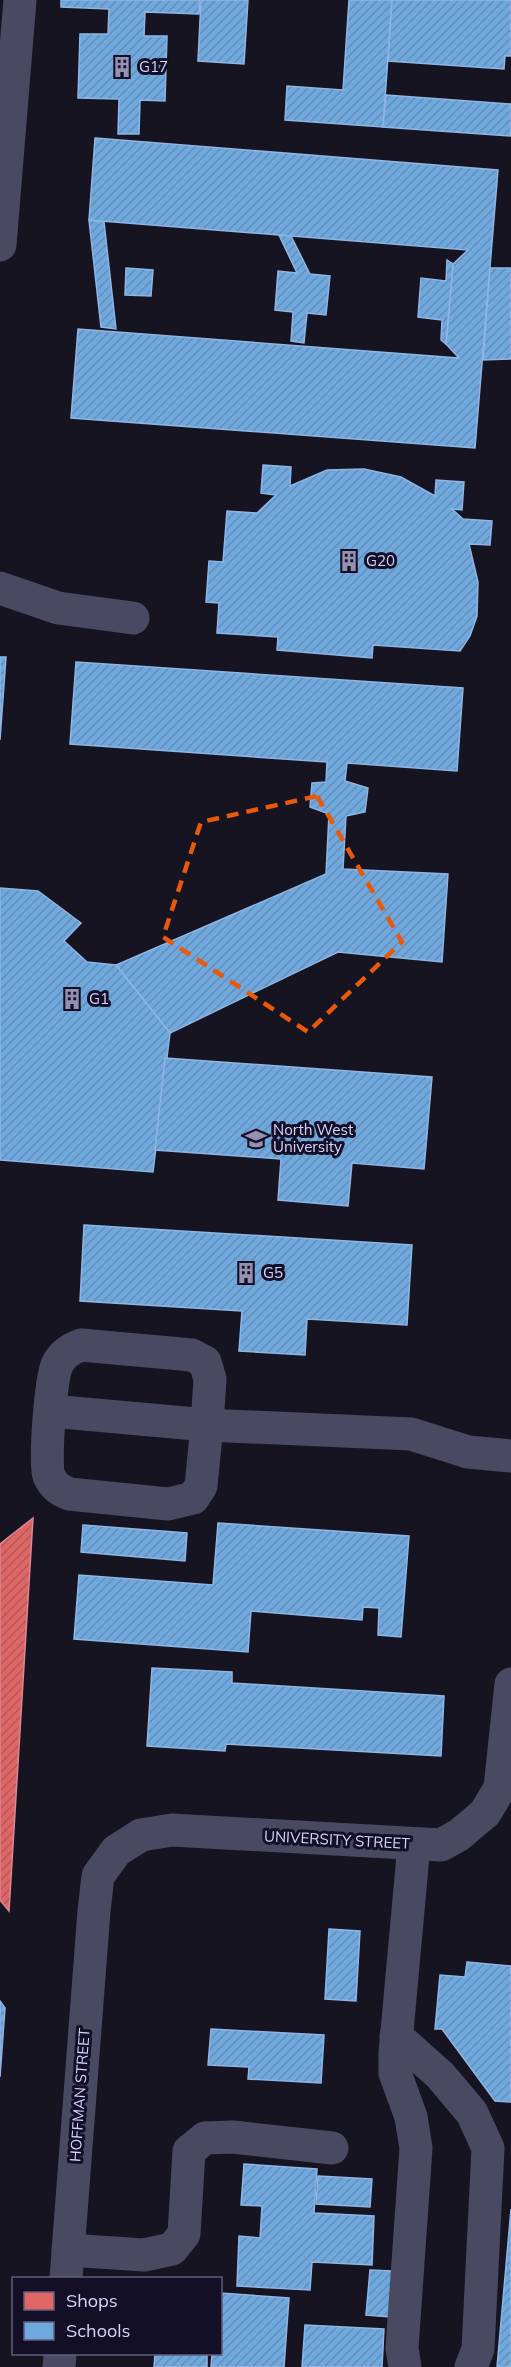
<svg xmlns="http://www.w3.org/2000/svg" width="511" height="2367" viewBox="0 0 511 2367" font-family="Mulish,sans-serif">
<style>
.shops{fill:url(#shops-hatch);stroke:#de8794;stroke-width:1.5}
.schools{fill:url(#schools-hatch);stroke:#8fb5e6;stroke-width:1.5}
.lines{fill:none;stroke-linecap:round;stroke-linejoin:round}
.minor{stroke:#4a4962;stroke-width:33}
.marked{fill:none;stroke:#e8590c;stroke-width:4.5;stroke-dasharray:12 8;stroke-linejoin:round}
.labels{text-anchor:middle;stroke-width:6;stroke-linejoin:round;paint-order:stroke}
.poi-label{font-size:15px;fill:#d9d4ff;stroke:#130f26;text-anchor:start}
.street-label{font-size:15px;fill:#d9d4ff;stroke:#130f26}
</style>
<defs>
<pattern id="shops-hatch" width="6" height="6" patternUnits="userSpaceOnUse" patternTransform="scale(1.5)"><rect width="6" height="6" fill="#e06666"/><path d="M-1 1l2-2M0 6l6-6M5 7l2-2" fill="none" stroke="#b05b5e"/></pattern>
<pattern id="schools-hatch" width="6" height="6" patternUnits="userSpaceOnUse" patternTransform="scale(1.5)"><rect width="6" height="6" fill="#6fa8dc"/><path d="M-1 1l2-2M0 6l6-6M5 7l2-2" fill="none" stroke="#648eb8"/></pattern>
</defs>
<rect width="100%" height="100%" fill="#161421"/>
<path class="shops" d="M 33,1518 L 9,1911 L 0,1900 L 0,1544 Z"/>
<g class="schools">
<path d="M 61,0 L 200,0 L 199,14 L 145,12 L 144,36 L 167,36 L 165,101 L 140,100 L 139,134 L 118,134 L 119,99 L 78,98 L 80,34 L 108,34 L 109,9 L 61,7 Z"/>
<path d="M 201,0 L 248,0 L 244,64 L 198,61 Z"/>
<path d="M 349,0 L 392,0 L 383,127 L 285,120 L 287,86 L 343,90 Z"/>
<path d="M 392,0 L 511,0 L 511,56 L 505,56 L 504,69 L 388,61 Z"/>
<path d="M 386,95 L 511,104 L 511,136 L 383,127 Z"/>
<path d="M 95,138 L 498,170 L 475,448 L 71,418 L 78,329 L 459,358 L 446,344 L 453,264 L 468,250 L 89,220 Z"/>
<path d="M 89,220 L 104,222 L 116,329 L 101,327 Z"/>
<path d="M 279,235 L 291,236 L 310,274 L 330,276 L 326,315 L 307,313 L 304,343 L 291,341 L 293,312 L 275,310 L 278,271 L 297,273 Z"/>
<path d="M 447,260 L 453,264 L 446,344 L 441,340 L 442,320 L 418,317 L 421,278 L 446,281 Z"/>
<path d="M 126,268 L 153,270 L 151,296 L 125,295 Z"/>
<path d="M 490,268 L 511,268 L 511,359 L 483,360 Z"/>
<path d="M 263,465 L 291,467 L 290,486 L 327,470 L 364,469 L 401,477 L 435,496 L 436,480 L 464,482 L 462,510 L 452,509 L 463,519 L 492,521 L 490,545 L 469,544 L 478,582 L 477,616 L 470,636 L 460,651 L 373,645 L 372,658 L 277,650 L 278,637 L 217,633 L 219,603 L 206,602 L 209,561 L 223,562 L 227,511 L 257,513 L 276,495 L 261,493 Z"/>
<path d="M 0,657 L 6,657 L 0,740 Z"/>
<path d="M 76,662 L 463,688 L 457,771 L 347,763 L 345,781 L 368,788 L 365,812 L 346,816 L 343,869 L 448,874 L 442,962 L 338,952 L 170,1033 L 116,965 L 326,874 L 329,814 L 310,807 L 312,783 L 326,782 L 327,762 L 70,744 Z"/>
<path d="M 0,888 L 38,891 L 81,923 L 64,941 L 87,962 L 116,965 L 170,1033 L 153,1172 L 0,1160 Z"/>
<path d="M 165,1058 L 432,1077 L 424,1169 L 352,1163 L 348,1206 L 278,1200 L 281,1159 L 155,1150 Z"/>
<path d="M 84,1225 L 412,1245 L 407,1325 L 307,1319 L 305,1355 L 239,1351 L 242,1311 L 80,1301 Z"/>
<path d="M 218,1523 L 409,1536 L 401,1637 L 378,1635 L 379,1608 L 363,1607 L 362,1620 L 251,1611 L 248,1652 L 74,1639 L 79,1575 L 213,1585 Z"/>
<path d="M 83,1525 L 187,1533 L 185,1561 L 81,1552 Z"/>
<path d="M 152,1668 L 232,1672 L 232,1683 L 444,1696 L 441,1756 L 226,1744 L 225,1751 L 147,1746 Z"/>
<path d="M 329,1929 L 360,1931 L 356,2001 L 325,1999 Z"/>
<path d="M 467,1962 L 511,1966 L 511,2102 L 495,2101 L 442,2029 L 435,2029 L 440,1975 L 465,1977 Z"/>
<path d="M 0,2001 L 5,2008 L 0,2077 Z"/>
<path d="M 211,2029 L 324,2035 L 321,2083 L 248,2079 L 249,2067 L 208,2065 Z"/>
<path d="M 244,2164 L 317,2169 L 314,2213 L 374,2216 L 372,2265 L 312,2262 L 310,2290 L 237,2286 L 239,2236 L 260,2238 L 262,2206 L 241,2205 Z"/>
<path d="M 318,2176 L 372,2179 L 370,2207 L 316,2204 Z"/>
<path d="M 511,2209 L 511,2367 L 497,2367 Z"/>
<path d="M 370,2270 L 392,2271 L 390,2317 L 366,2315 Z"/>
<path d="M 220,2293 L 289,2298 L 284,2367 L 211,2367 L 212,2354 L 220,2354 Z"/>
<path d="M 305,2325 L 384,2329 L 382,2367 L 302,2367 Z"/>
<path d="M 155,2354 L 207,2354 L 207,2367 L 154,2367 Z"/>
</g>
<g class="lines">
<g class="minor">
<path d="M 0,245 L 20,0"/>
<path d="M 0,588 L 58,608 L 133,618"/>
<path d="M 81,1345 L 192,1355 L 205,1362 L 210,1379 L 207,1425 L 201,1486 L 193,1498 L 168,1504 L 69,1494 C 60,1490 54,1487 49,1476 C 44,1463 51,1379 57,1365 C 62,1354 70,1349 81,1345 Z"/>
<path d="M 51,1411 L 207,1425 L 411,1434 L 468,1452 L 511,1456"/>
<path d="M 396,2036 L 440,2075 L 472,2113 L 488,2148 L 478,2349 L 471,2367"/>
<path d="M 68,2250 L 144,2255 L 172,2249 L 184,2234 L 189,2151 L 205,2138 L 233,2137 L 332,2148"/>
<path d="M 66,2278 L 94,1911 L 98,1876 L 116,1851 L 141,1835 L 172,1830 L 441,1845 L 459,1835 L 485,1813 L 500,1788 L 511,1684"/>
<path d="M 59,2367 L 60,2354"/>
<path d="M 405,2367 L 402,2348 L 416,2148 L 411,2117 L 395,2073 L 395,2053 L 414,1845"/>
</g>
</g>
<path class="marked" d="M 317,796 L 402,942 L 308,1032 L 163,937 L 201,822 Z"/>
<defs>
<symbol id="building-bare" viewBox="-9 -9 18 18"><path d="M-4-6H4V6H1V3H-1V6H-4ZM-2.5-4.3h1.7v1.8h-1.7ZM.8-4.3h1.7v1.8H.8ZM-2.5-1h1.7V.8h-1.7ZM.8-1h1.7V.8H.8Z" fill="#9591b1" stroke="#130f26" stroke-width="2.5" paint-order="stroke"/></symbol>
<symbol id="university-bare" viewBox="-9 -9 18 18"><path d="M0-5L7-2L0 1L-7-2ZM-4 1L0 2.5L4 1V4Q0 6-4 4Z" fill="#9591b1" stroke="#130f26" stroke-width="2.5" paint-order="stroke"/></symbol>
</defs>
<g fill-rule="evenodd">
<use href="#building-bare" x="107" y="52" width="30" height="30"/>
<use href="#building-bare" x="334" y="546" width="30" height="30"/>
<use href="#building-bare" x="57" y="984" width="30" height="30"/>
<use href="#university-bare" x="241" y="1124" width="30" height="30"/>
<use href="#building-bare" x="231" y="1258" width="30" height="30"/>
</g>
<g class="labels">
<g class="poi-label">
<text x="139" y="72">G17</text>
<text x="366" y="566">G20</text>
<text x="89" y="1004">G1</text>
<text x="273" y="1135">North West<tspan x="273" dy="17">University</tspan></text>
<text x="263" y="1278">G5</text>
</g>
<g class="street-label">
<text transform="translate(337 1840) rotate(3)" y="5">UNIVERSITY STREET</text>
<text transform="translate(80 2095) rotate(-86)" y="5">HOFFMAN STREET</text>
</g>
</g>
<rect x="12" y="2277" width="210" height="78" fill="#130f26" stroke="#625e7d" stroke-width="1.5"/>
<rect x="24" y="2292" width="30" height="18" fill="#e06666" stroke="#625e7d" stroke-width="1.5"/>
<text x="66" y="2307" font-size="18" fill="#d9d4ff">Shops</text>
<rect x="24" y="2322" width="30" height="18" fill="#6fa8dc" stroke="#625e7d" stroke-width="1.5"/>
<text x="66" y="2337" font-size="18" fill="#d9d4ff">Schools</text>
</svg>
